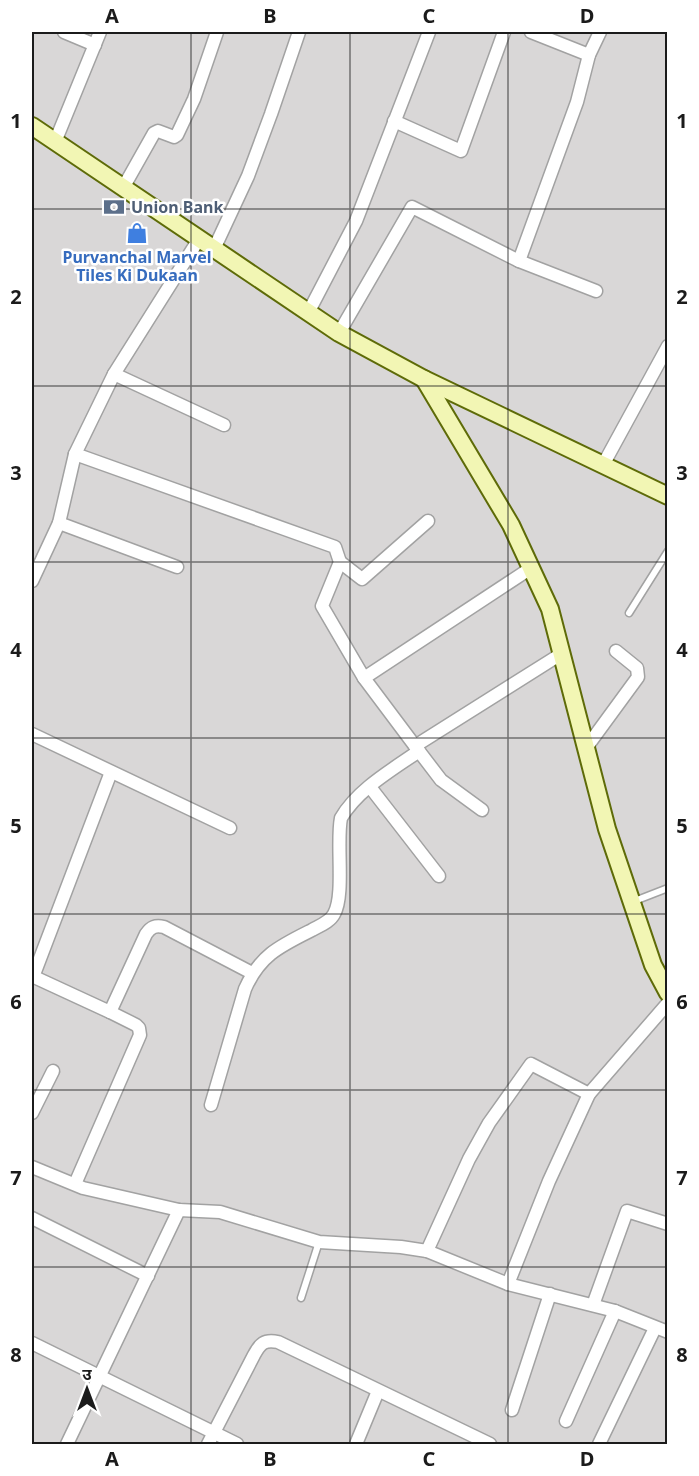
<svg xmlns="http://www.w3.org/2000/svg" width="699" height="1476" viewBox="0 0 699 1476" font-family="'Noto Sans','Noto Sans Devanagari',sans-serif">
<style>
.residential{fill:#d9d7d7}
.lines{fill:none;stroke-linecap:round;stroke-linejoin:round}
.lane-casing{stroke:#a2a2a2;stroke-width:9}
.street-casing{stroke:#a2a2a2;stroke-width:15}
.secondary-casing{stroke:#5e6b08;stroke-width:20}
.lane{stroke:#fff;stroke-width:6}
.street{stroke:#fff;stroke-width:12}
.secondary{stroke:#f2f6b4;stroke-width:16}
.grid{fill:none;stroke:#1b1b1b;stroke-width:1.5;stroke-opacity:0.55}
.labels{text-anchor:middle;stroke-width:5;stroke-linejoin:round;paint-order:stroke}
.service-label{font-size:16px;font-weight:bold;fill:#4e5e75;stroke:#fff;text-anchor:start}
.shop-label{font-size:16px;font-weight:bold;fill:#366cbe;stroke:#fff}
.neatline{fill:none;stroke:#1b1b1b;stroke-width:2}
.grid-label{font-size:20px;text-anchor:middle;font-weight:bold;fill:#1b1b1b}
</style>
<rect width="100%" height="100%" fill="#ece8e0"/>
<rect class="residential" x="32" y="32" width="635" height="1412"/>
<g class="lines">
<defs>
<g id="lane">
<path d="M 629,613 L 668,551"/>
<path d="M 632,902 L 668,888"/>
<path d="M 301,1298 L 319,1242"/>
</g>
<g id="street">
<path d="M 64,32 L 95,45"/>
<path d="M 531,32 L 589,55"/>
<path d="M 394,121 L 461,151 L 504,32"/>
<path d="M 55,142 L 100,32"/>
<path d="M 123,188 L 154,133 L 158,131 L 174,137 L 177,135 L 194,99 L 217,32"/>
<path d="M 199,239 L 114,374 L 75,454 L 335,547 L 340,562 L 322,606 L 364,678 L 415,746 L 561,654"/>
<path d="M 214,249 L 248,176 L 271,114 L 299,32"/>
<path d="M 519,261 L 596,291"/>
<path d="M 308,313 L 356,221 L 429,32"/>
<path d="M 339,333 L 412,207 L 519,261 L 577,102 L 589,55 L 600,32"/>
<path d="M 114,374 L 224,425"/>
<path d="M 75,454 L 59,523 L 177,567"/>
<path d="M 603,465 L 668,346"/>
<path d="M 340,562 L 362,579 L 428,521"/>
<path d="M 32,581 L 59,523"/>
<path d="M 364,678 L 531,568"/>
<path d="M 32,734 L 230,828"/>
<path d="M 415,746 L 441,780 L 482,810"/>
<path d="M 586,748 L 638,677 L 637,668 L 616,651"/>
<path d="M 370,787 L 439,876"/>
<path d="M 32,976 L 110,1012 L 146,934 C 151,927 155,925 164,927 L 252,973"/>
<path d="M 33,977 L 111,772"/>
<path d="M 589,1094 L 668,1003"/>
<path d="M 211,1105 L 245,989 C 260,955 280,946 312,930 C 319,926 330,922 334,914 C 345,895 336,842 341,818 C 358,789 392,770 419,751"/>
<path d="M 32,1113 L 53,1071"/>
<path d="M 32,1167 L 83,1188 L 179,1210 L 220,1212 L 319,1242 L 401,1247 L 427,1251 L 508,1284 L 615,1311 L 668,1332"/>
<path d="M 75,1184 L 140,1035 L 139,1028 L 136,1025 L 110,1012"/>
<path d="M 32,1218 L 148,1276"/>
<path d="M 427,1251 L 469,1159 L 489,1123 L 531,1064 L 589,1094 L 549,1181 L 508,1284"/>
<path d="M 593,1305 L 627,1211 L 668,1224"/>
<path d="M 32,1343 L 237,1444"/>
<path d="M 512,1410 L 550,1294"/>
<path d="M 566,1421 L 615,1311"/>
<path d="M 67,1444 L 179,1210"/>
<path d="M 208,1444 L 254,1355 C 260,1344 264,1339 278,1342 L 490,1444"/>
<path d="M 356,1444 L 378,1391"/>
<path d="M 599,1444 L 655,1328"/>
</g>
<g id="secondary">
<path d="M 32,126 L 339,333 L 424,379 L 668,496"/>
<path d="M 424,379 L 511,525 L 550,609 L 607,829 L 653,965 L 668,993"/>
</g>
</defs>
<use href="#lane" class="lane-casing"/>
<use href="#street" class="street-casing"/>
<use href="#secondary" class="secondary-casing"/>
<use href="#lane" class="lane"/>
<use href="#street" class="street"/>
<use href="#secondary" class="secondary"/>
</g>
<path class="grid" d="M 191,32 L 191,1444M 350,32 L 350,1444M 508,32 L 508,1444M 32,209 L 668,209M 32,386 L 668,386M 32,562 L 668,562M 32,738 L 668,738M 32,914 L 668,914M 32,1090 L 668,1090M 32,1267 L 668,1267"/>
<defs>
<symbol id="bank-bare" viewBox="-9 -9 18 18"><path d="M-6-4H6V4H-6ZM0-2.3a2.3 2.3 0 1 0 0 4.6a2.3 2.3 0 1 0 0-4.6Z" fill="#5c6f8a" stroke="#fff" stroke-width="2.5" paint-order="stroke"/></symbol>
<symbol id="shop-bare" viewBox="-9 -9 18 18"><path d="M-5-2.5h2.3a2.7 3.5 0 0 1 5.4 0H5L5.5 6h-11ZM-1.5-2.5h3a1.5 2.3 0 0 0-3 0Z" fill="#3f7fe0" stroke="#fff" stroke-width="2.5" paint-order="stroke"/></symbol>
</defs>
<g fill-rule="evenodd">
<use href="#bank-bare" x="99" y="192" width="30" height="30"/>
<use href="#shop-bare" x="122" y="218" width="30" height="30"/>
</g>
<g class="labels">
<g class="service-label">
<text x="131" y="213">Union Bank</text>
</g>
<g class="shop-label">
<text x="137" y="263">Purvanchal Marvel<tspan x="137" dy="18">Tiles Ki Dukaan</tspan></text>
</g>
</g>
<rect width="699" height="1476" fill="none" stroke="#ffffff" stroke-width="66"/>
<g transform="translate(87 1389)" stroke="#ffffff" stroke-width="4.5" paint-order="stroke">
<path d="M0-4.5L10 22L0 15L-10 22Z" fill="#1b1b1b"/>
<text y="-9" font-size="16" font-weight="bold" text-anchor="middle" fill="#1b1b1b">उ</text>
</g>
<rect x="33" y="33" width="633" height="1410" class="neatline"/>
<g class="grid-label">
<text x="112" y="23">A</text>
<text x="270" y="23">B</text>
<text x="429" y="23">C</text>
<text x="587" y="23">D</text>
<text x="16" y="128">1</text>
<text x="682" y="128">1</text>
<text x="16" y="304">2</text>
<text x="682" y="304">2</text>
<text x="16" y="480">3</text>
<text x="682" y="480">3</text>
<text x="16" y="657">4</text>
<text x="682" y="657">4</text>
<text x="16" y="833">5</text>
<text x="682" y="833">5</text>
<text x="16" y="1009">6</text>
<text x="682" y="1009">6</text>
<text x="16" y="1185">7</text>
<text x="682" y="1185">7</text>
<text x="16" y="1362">8</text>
<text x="682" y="1362">8</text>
<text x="112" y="1466">A</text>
<text x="270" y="1466">B</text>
<text x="429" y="1466">C</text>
<text x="587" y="1466">D</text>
</g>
</svg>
